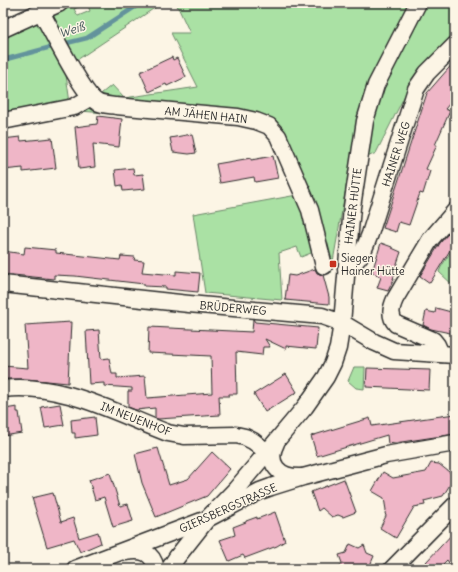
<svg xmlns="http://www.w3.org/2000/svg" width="458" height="572" viewBox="0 0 458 572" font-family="Delius,sans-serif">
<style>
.green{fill:#aae1a4;stroke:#6a8668;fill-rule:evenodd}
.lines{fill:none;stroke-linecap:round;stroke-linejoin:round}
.stream{stroke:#64939c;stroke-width:4.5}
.building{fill:#efb6c7;stroke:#2b2b2b}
.minor-casing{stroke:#2b2b2b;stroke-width:19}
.minor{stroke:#fcf5e5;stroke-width:16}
.poi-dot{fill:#c8321e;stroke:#fcf5e5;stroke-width:1.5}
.labels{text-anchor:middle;stroke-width:3;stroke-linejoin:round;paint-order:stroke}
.street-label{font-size:11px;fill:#2b2b2b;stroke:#fcf5e5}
.poi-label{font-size:11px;fill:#2b2b2b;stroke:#fcf5e5;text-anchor:start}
.water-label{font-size:12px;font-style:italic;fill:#43565a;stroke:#fcf5e5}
</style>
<rect width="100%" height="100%" fill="#fcf5e5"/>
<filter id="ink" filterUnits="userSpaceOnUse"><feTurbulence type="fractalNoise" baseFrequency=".025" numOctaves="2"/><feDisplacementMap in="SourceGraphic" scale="8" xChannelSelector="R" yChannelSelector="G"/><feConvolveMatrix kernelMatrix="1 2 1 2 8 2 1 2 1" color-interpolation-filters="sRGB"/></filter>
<g filter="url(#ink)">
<g class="green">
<path d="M 74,3 L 162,3 L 65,68 L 71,110 L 3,126 L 3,35 L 35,21 L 41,24 L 53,19 C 54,10 66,7 74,3 ZM 87,3 L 90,11 L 78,16 L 74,9 Z"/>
<path d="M 176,3 L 455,3 L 455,31 L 413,79 L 376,153 L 350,165 L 331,273 L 316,251 L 301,257 L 297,247 L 279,253 L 282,300 L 205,293 L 193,214 L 297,195 L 270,126 L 80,111 L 112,85 L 124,98 L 198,87 L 171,33 L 190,33 Z"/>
<path d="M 455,245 L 455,287 L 439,272 L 441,267 Z"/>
<path d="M 354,367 L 365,367 L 364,389 L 356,388 L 348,381 Z"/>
</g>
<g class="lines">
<g class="stream">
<path d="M 63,44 L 87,38 L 141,3"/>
<path d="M 3,60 L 55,46"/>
</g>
</g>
<g class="building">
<path d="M 172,57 L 173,60 L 177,58 L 186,77 L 167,86 L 166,84 L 149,92 L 140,72 Z"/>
<path d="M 455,61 L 455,97 L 445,109 L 450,111 L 435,145 L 437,145 L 426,169 L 430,171 L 423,194 L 420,193 L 409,225 L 399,222 L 396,232 L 383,228 L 427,93 Z"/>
<path d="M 98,116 L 122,119 L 119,147 L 93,144 L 95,167 L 79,169 L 75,127 L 97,124 Z"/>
<path d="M 192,134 L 196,153 L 189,154 L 173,152 L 170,138 Z"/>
<path d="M 20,137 L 21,141 L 52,138 L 56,168 L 23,172 L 23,168 L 3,170 L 3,139 Z"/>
<path d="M 273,156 L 278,178 L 255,182 L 254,177 L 220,183 L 216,164 L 251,158 L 251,160 Z"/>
<path d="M 133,168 L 134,175 L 143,174 L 145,189 L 123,191 L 122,185 L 117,186 L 115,170 Z"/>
<path d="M 455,226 L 455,242 L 430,283 L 420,276 L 440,243 Z"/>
<path d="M 381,243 L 392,247 L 392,248 L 401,252 L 394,272 L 395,273 L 393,279 L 394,279 L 388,291 L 377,288 L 381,277 L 372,272 Z"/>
<path d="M 25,247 L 56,250 L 56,253 L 120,260 L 121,256 L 135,257 L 134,260 L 144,261 L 142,272 L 176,275 L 176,271 L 200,273 L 198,292 L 166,289 L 166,287 L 144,286 L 144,284 L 118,281 L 75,276 L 54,275 L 54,279 L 3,274 L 3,251 L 24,254 Z"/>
<path d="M 315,269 L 317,273 L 323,275 L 329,297 L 329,304 L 285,300 L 288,275 L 295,276 Z"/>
<path d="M 436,308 L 455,313 L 455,334 L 431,329 L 423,325 L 426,311 L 435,313 Z"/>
<path d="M 253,319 L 255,322 L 318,328 L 316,349 L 286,346 L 286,349 L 265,339 L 270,347 L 263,347 L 262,355 L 236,352 L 237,394 L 229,394 L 229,396 L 219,396 L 220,415 L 158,419 L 155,418 L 155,408 L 136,410 L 128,407 L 128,391 L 132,391 L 132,388 L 104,386 L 104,383 L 89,384 L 86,331 L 99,330 L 101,359 L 109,358 L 112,374 L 117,374 L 117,378 L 145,376 L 147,398 L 212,393 L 211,356 L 148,353 L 149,327 L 252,332 Z"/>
<path d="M 71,322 L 68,383 L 26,379 L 3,379 L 3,366 L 28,368 L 25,325 Z"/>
<path d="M 367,368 L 430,370 L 429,390 L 366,387 Z"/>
<path d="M 286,374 L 297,392 L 265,412 L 254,394 Z"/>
<path d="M 60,404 L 64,425 L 45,428 L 41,407 Z"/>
<path d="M 17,407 L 17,412 L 19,412 L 22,433 L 3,436 L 3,414 L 6,413 L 5,409 Z"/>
<path d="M 455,414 L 455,434 L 388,444 L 387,435 L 317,456 L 311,436 L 370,418 L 372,426 Z"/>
<path d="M 95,417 L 97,435 L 75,438 L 75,433 L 72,433 L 71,420 Z"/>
<path d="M 158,448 L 169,485 L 188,479 L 212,452 L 230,469 L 207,496 L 156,517 L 142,483 L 135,454 Z"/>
<path d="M 431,463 L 439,464 L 449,472 L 455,472 L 455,480 L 451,483 L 443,496 L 424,501 L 425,505 L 414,507 L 396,538 L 380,528 L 386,516 L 385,513 L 386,510 L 384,498 L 372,491 L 383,472 L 393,478 L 426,472 Z"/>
<path d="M 110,473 L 120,506 L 128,504 L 133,521 L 113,527 L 104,497 L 95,500 L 89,480 Z"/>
<path d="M 344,479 L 356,512 L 343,517 L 338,515 L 332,517 L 322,508 L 318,511 L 311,492 Z"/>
<path d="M 53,493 L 61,522 L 73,518 L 79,538 L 98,532 L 101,543 L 80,552 L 74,539 L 47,547 L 32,498 Z"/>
<path d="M 275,512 L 285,541 L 277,546 L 245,558 L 243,555 L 229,561 L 220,540 L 235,535 L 233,527 L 246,522 L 246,521 L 257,517 L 257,519 Z"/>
<path d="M 455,531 L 455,557 L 449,563 L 447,560 L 438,569 L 433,569 L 426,562 Z"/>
<path d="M 350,544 L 359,548 L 364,545 L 367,553 L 374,556 L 371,563 L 373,569 L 339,569 L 342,563 L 339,555 L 346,553 Z"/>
</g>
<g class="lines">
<defs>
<g id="minor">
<path d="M 41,12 C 51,29 83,95 97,102 C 102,105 110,105 116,106 L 238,117 L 256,121 L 269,126 L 278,136 L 310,210 L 324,266"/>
<path d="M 3,29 L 60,3"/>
<path d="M 3,121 L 74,107 L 91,97"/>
<path d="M 346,269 C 361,259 364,250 370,234 L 416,89 L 427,73 L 455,45"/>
<path d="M 3,284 L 189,304 L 322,316 L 342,323 L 374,342 L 394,351 L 455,355"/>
<path d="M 441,354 L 437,345 L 433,340 L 396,324 C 389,316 391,308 395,299 L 430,240 L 455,211"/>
<path d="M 3,389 C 62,382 115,413 168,433 L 184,436 L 236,435 L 245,437 L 253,441 L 267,452"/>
<path d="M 276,443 C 265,464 280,478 301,477"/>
<path d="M 126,552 C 142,549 153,552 156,569"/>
<path d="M 75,569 L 207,519 L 260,491 L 271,487 L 303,477 L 386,455 L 455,443"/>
<path d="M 169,569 L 177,557 L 207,519 L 236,489 L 305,407 L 326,377 L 333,363 L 338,348 L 342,323 L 352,207 L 365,121 L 376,85 L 418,3"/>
<path d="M 392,569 L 455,505"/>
</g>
</defs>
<use href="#minor" class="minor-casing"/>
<use href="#minor" class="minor"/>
</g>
</g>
<rect class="poi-dot" x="329" y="260" width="8" height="8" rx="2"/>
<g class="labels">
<g class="street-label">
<text transform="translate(206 115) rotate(6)" y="4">AM JÄHEN HAIN</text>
<text transform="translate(396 154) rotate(-72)" y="4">HAINER WEG</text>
<text transform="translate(353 206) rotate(-83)" y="4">HAINER HÜTTE</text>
<text transform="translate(233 308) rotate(5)" y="4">BRÜDERWEG</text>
<text transform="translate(136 419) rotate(21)" y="4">IM NEUENHOF</text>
<text transform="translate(228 508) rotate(-24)" y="4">GIERSBERGSTRASSE</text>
</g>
<g class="poi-label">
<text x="341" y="262">Siegen<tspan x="341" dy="13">Hainer Hütte</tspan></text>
</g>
<g class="water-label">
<text transform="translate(72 30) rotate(-18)" y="4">Weiß</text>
</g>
</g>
<rect width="458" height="572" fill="none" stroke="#fcf5e5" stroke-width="16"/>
<rect x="8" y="8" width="442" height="556" fill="none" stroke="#2b2b2b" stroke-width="1.5" filter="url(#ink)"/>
</svg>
